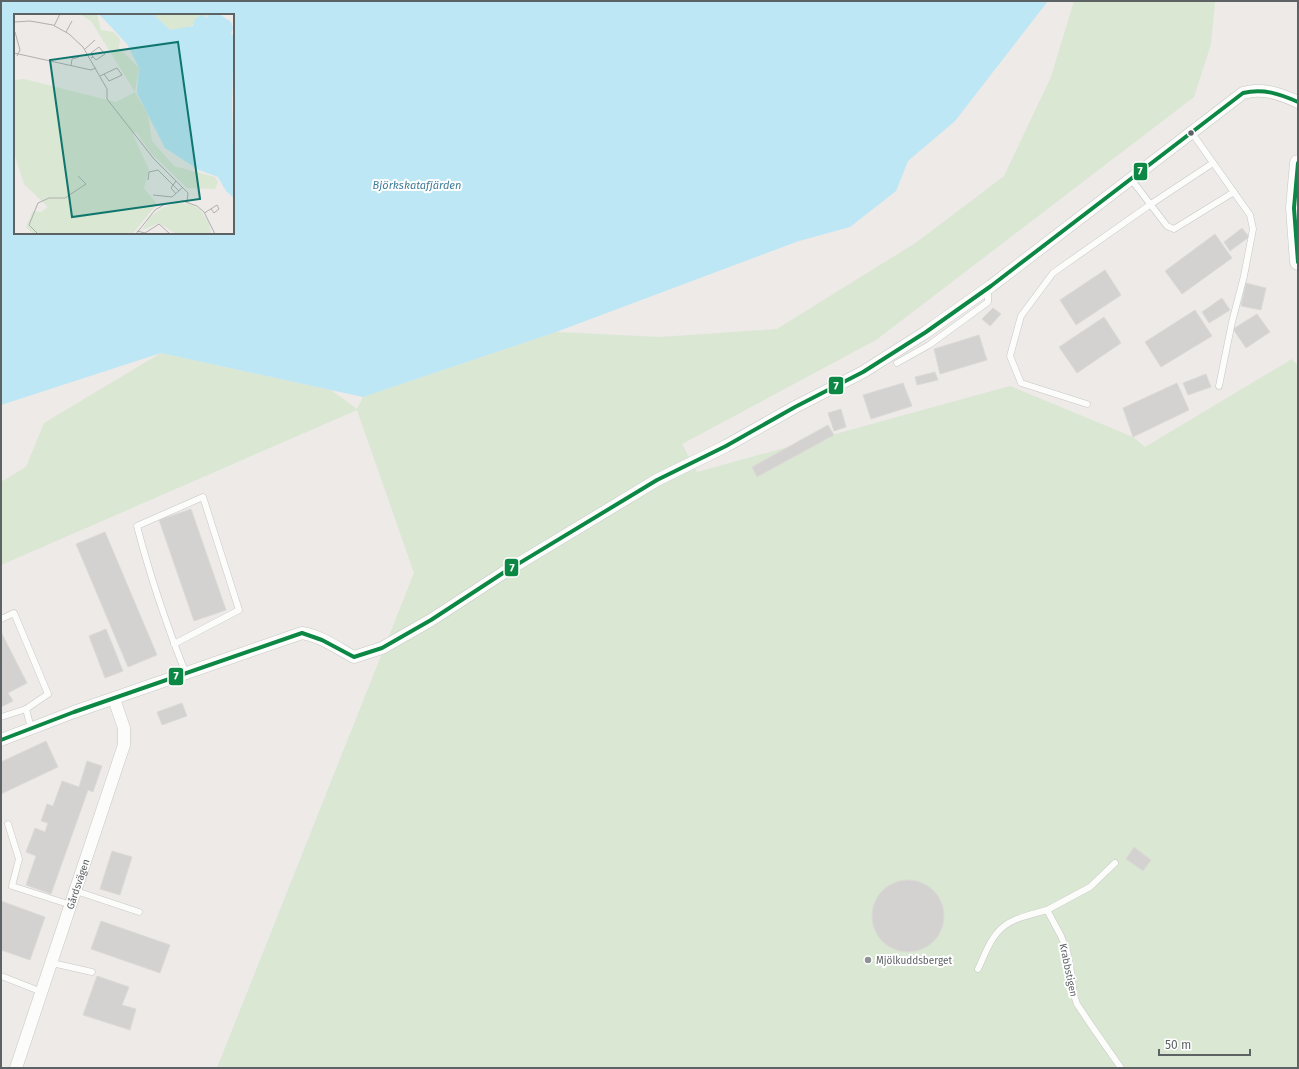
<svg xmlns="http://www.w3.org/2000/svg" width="1299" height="1069" viewBox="0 0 1299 1069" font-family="'Fira Sans',sans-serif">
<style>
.green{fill:#d9e7d3}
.water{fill:#bde7f5;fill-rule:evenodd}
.building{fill:#d4d2d1;stroke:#dcdad6}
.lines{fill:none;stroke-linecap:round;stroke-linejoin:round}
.lane-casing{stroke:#c7c8c7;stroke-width:7}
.street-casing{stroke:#c7c8c7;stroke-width:13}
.secondary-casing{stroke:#c8c8c8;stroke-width:17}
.lane{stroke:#fcfcfb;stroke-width:6}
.street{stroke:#fcfcfb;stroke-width:12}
.secondary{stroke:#fcfcfb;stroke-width:16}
.bus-1-casing{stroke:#fff;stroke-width:7}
.bus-1{stroke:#0c8844;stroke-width:4}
.bus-dot{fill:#5d6265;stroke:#fff;stroke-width:1.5}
.poi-dot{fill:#8f9292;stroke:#fff;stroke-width:1.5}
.labels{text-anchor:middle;stroke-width:4;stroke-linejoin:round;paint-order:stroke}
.street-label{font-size:10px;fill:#5d6265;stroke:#fff}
.poi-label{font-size:10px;fill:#5d6265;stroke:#fff;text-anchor:start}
.water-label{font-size:11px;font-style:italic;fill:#407d9c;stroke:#fff}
.inset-road{fill:none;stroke:#afb0af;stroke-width:1}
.view{fill:#0f766e;fill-opacity:0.15;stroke:#0f766e;stroke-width:2}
.inset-edge{fill:none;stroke:#5d6265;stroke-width:2}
.line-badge{stroke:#fff;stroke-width:1.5}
.badge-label{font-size:11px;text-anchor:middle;font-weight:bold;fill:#fff}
</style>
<rect width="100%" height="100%" fill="#edeae7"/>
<path class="green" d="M 1074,1 L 1215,1 L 1211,44 L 1194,97 L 876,340 L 682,444 L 697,472 L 1010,386 L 1133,437 L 1145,447 L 1292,359 L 1298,366 L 1298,1068 L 217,1068 L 414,573 L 357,410 L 1,565 L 1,482 L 26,467 L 44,423 L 161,353 L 331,390 L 357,409 L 363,397 L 556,332 L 660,337 L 777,329 L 917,242 L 1004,176 L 1051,77 Z"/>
<path class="water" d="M 1,1 L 1048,1 L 955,121 L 908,161 L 896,191 L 850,227 L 799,241 L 556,332 L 363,397 L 161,353 L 1,405 ZM 15,15 L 233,15 L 233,233 L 15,233 Z"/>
<g class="building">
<path d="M 1242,228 L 1249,237 L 1230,251 L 1224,242 Z"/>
<path d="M 1215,234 L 1232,258 L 1182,294 L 1165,271 Z"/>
<path d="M 1105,270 L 1121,295 L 1076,325 L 1060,300 Z"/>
<path d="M 1246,283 L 1266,288 L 1261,310 L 1241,306 Z"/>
<path d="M 1222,298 L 1230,310 L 1209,323 L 1202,312 Z"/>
<path d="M 993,308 L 1001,314 L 990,326 L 982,319 Z"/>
<path d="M 1195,310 L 1212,336 L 1161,367 L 1145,342 Z"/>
<path d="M 1257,314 L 1270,332 L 1246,348 L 1233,329 Z"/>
<path d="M 1104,317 L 1121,343 L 1077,373 L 1059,347 Z"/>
<path d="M 979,335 L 987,360 L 940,374 L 934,349 Z"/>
<path d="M 935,372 L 938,380 L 917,385 L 915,377 Z"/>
<path d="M 1206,374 L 1211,387 L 1188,395 L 1183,383 Z"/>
<path d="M 903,383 L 912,406 L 871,419 L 863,395 Z"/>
<path d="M 1177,383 L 1189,410 L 1133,437 L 1123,408 Z"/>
<path d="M 841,409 L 846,427 L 834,431 L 828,413 Z"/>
<path d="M 828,425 L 834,435 L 757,477 L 752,467 Z"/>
<path d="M 191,509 L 226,610 L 194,621 L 159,520 Z"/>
<path d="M 105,532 L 157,655 L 128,667 L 76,544 Z"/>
<path d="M 106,629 L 123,671 L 105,678 L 89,636 Z"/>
<path d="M 1,632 L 27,683 L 8,693 L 13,701 L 1,707 Z"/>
<path d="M 182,703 L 187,716 L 162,725 L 157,712 Z"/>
<path d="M 46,741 L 58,767 L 1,794 L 1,762 Z"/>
<path d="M 87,761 L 102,766 L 93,792 L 88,790 L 51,894 L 26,885 L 36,856 L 26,852 L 35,828 L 45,832 L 48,823 L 41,821 L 47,804 L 53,806 L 62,781 L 79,787 Z"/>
<path d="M 1134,847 L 1151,860 L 1143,871 L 1126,859 Z"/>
<path d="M 112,851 L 132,857 L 120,895 L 100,889 Z"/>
<circle cx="908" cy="916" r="36"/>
<path d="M 1,901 L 45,917 L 30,960 L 1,950 Z"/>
<path d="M 101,921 L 170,945 L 160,973 L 91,949 Z"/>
<path d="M 97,976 L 129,987 L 122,1005 L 136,1009 L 130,1030 L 83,1015 Z"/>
</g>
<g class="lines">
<defs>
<g id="lane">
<path d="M 1192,133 L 1250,215 L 1253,229 L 1244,276 L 1232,322 L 1219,386"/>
<path d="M 1131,179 L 1167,226 L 1174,229 L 1234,192"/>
<path d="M 897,363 L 929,345 L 988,302 L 988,288"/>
<path d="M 1087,404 L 1021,383 L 1010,356 L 1021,316 L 1053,273 L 1151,204 L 1213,163"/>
<path d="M 1,619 L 14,613 L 48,694 L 26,709 L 1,717"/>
<path d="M 174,644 L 239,610 L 203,497 L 137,526 C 150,576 167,626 186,674"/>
<path d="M 26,709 L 31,728"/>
<path d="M 8,824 L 19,859 L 12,886 L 71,905"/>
<path d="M 76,891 L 139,912"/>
<path d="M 1047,910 L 1090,887 L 1115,863"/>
<path d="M 52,963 L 92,972"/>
<path d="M 978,969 C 984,957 988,943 997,933 C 1009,918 1030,915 1047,910 L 1061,936 L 1067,951 L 1070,965 L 1074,995 L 1077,1004 L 1091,1025 L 1121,1068"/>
<path d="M 1,976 L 42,992"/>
</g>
<g id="street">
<path d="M 1,740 L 74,712 L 302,633 C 321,636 337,648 354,657 L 382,648 L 431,620 L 503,573 L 657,480 L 726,446 L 795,407 L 863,372 L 926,332 L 991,286 L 1243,93 C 1262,87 1281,94 1298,102"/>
<path id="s1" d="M 16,1068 L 124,745 L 124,728 L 114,699"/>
</g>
<path id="secondary" d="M 1298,163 L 1294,208 L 1298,262"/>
</defs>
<use href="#lane" class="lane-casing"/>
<use href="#street" class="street-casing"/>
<use href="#secondary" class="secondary-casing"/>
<use href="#lane" class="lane"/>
<use href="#street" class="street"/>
<use href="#secondary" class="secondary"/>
<defs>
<g id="bus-1">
<path d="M 1298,163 L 1294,208 L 1298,262"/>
<path d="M 1,740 L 74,712 L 302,633 L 322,640 L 354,657 L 382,648 L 431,620 L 503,573 L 657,480 L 726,446 L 795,407 L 863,372 L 926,332 L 991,286 L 1243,93 C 1263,88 1280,94 1298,102"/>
</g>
</defs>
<use href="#bus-1" class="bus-1-casing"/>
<use href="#bus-1" class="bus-1"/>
</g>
<circle class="bus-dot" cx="1191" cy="133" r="3.5"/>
<circle class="poi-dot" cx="868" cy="960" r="4"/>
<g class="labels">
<g class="street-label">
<text dy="4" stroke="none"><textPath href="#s1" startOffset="194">Gårdsvägen</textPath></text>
<text transform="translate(1069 970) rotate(78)" y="4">Krabbstigen</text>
</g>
<g class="poi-label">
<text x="876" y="964">Mjölkuddsberget</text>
</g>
<g class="water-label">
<text x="417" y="189">Björkskatafjärden</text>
</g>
</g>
<g transform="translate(14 14)">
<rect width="220" height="220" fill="#edeae7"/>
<path d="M 66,0 L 83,0 L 87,16 L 99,18 L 106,25 L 105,34 L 125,54 L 121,78 L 134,101 L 138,127 L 160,152 L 201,163 L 204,168 L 201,175 L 173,174 L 138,140 L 122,118 L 119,120 L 135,156 L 130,174 L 143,190 L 118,220 L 19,220 L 12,213 L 19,197 L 27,198 L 34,193 L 10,170 L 0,139 L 0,66 L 10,65 L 102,88 L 121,78 L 77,7 ZM 139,0 L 200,0 L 190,3 L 174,14 L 156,16 ZM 162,189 L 176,190 L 185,195 L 195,209 L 197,220 L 162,220 L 145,209 L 128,216 L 136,203 L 148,194 Z" fill="#d9e7d3"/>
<path d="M 85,0 L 139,0 L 156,16 L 179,12 L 181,5 L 189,0 L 192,4 L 195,1 L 205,0 L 217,8 L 219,14 L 217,20 L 220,22 L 218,88 L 220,184 L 212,177 L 204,163 L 185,156 L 151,134 L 123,79 L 125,54 L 113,30 Z" fill="#bde7f5"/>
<path class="inset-road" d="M 0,8 L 16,7 L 39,11 L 55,20 L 69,33 L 93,75 L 93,85 L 140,145 L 174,179 L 173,188M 40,12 L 46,0M 1,18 L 6,36 L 3,42M 52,18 L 58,7M 71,35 L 81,26M 0,39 L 77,56 L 82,54M 77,44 L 79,43 L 77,39 L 85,33 L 91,40 L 82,46 L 79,43M 57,52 L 58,45 L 65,43M 86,62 L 90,60 L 103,54 L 108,61 L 95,67 L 90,60M 134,166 L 135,158 L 144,156 L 165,177M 162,167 L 157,174 L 162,180M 139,181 L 158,183 L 168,174M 191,199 L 192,198 L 203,191 L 205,195 L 200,199 L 197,195M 123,217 L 131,219 L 145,210 L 156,220M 24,220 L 15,211 L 24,189 L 35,184 L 51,184 L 72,170 L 64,162M 122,220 L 141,196 L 151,190 L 169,187 L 183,192 L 190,198 L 201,220"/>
<path class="view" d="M 164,28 L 186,185 L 58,203 L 36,46 Z"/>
<rect width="220" height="220" class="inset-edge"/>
</g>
<g class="line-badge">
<rect x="1133" y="162" width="15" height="19" rx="4" fill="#0c8844"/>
<rect x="828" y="376" width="16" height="19" rx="4" fill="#0c8844"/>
<rect x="504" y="558" width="15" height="19" rx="4" fill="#0c8844"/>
<rect x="168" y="667" width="16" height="19" rx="4" fill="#0c8844"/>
</g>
<g class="badge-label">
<text x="1140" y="175">7</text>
<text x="836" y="390">7</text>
<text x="512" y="572">7</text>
<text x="176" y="680">7</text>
</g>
<rect width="1299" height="1069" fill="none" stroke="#5d6265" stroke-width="4"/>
<path d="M1159 1049v6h91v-6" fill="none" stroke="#5d6265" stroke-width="2"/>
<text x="1165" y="1049" font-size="12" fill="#5d6265" stroke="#ffffff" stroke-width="3" paint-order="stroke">50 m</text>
</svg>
